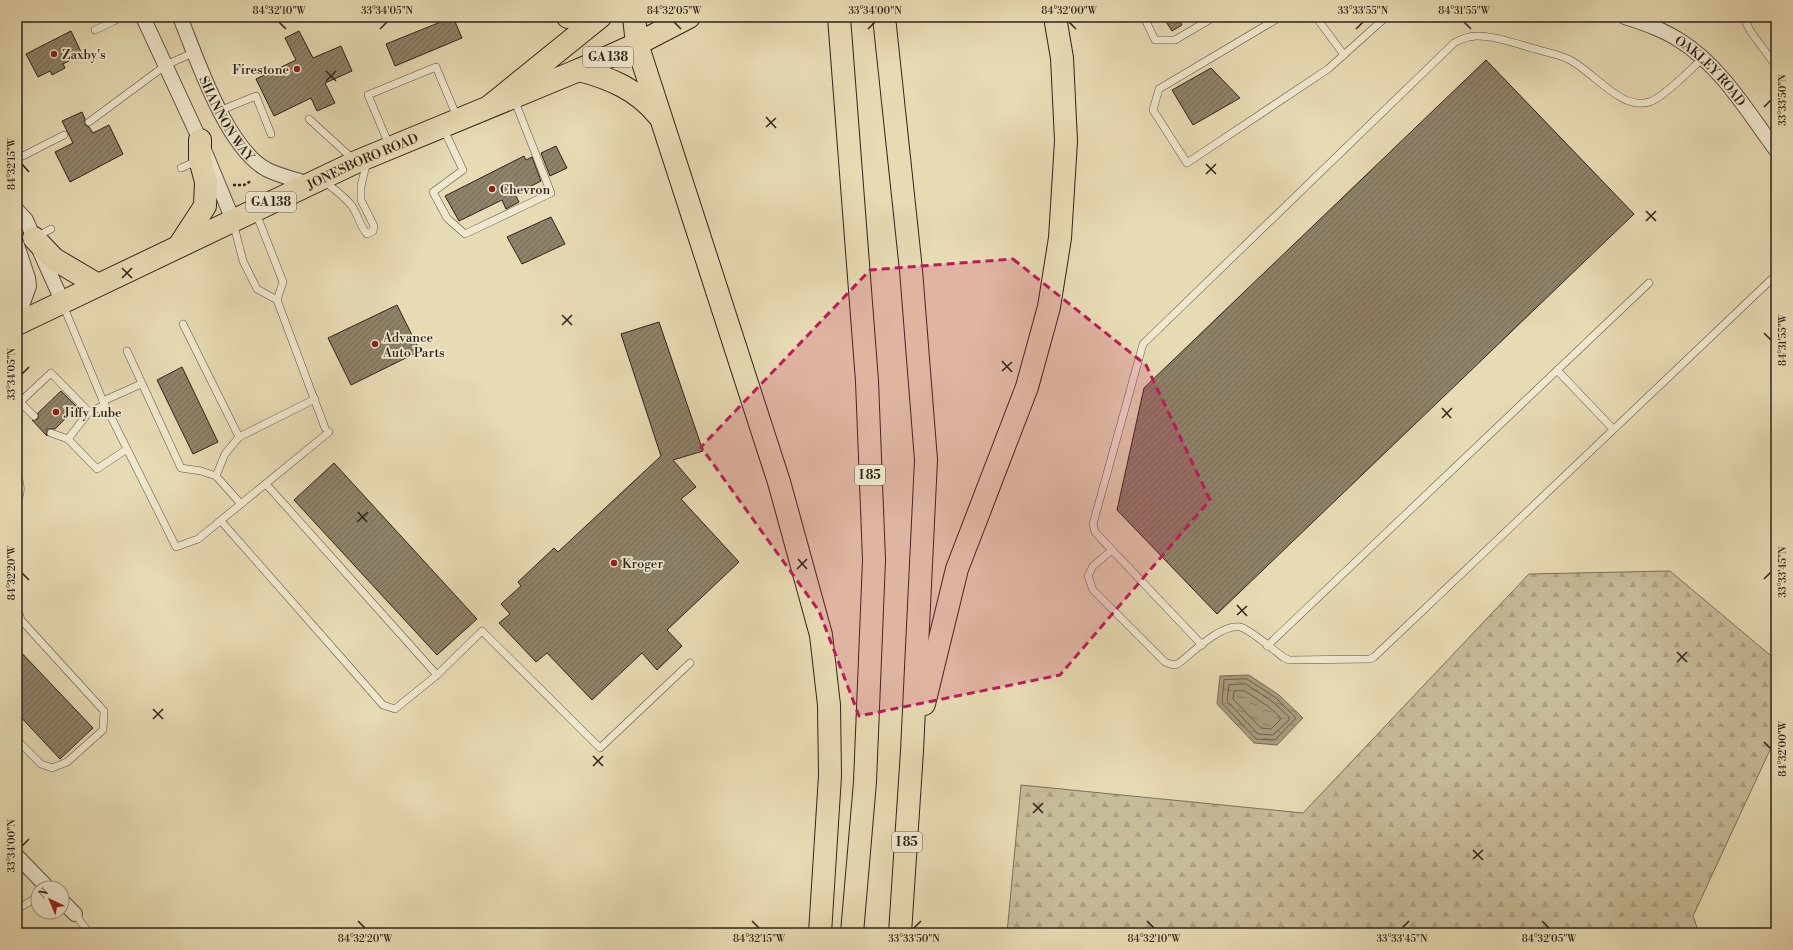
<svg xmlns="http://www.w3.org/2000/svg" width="1793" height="950" viewBox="0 0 1793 950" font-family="'Libre Bodoni',serif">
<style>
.forest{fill:url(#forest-firs);stroke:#7a705a}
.water{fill:url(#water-ripples);stroke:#776d57}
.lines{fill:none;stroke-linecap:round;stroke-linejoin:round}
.shore{stroke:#6a604c;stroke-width:1}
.building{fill:url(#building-hatch);stroke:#2d241a}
.lane-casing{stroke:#5c5240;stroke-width:8}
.street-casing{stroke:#5c5240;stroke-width:16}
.primary-casing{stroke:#2d241a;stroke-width:24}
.highway-casing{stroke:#2d241a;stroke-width:24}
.path{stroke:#2d241a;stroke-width:2.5;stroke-dasharray:3 2;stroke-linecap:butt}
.lane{stroke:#efe8ce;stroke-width:7}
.street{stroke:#efe8ce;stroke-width:14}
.primary{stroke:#e7dbb3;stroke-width:22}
.highway{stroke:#e7dbb3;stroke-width:22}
.marked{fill:#c2185b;fill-opacity:0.2;stroke:#c2185b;stroke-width:3;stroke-dasharray:8 5;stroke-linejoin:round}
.ticks{fill:none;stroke:#2d241a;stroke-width:1.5}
.poi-dot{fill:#8f2418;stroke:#efe8ce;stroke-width:1.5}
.labels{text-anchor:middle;stroke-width:3.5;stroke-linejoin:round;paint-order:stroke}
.shield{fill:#efe8ce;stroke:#675f50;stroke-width:1}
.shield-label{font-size:12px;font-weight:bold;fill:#2d241a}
.poi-label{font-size:13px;fill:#2d241a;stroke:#efe8ce;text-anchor:start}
.street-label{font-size:13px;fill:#2d241a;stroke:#efe8ce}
.neatline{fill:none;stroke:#2d241a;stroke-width:1.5}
.ticks-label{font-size:10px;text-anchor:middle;fill:#2d241a}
</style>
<defs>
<pattern id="forest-firs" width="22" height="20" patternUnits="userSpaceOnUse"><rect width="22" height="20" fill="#c7bc99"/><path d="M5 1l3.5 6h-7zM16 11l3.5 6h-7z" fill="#aba183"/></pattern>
<pattern id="water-ripples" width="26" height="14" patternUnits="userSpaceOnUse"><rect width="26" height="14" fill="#a89d7f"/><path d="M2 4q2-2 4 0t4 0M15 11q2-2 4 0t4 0" fill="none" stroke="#898067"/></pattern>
<pattern id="building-hatch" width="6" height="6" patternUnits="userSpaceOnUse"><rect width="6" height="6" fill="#8e836a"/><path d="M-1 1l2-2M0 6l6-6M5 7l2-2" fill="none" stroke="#746b56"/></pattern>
</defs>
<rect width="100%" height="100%" fill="#e7dbb3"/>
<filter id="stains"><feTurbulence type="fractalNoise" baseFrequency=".005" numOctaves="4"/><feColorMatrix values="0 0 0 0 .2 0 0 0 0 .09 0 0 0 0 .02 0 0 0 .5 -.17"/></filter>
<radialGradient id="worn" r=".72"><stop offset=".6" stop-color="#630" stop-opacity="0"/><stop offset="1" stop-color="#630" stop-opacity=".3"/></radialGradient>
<path class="forest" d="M 1670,571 L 1776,660 L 1776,737 L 1693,916 L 1699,933 L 1007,933 L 1021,785 L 1303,813 L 1529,574 Z"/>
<path class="water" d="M 1249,675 L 1279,695 L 1303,718 L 1277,745 L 1254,743 L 1217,704 L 1220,676 Z"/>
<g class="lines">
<g class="shore">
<path d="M 1247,679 L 1276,698 L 1296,718 L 1275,740 L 1256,739 L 1222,703 L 1224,680 Z"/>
<path d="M 1246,684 L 1273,702 L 1289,717 L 1289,720 L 1273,735 L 1258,734 L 1227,701 L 1229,685 Z"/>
<path d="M 1245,691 L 1269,707 L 1280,717 L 1280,720 L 1271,729 L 1261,728 L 1233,699 L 1234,691 Z"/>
</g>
</g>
<g class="building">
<path d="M 453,17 L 462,38 L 395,66 L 386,44 Z"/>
<path d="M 1163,17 L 1177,17 L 1182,25 L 1172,31 Z"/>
<path d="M 71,31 L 82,54 L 63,64 L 65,68 L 52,75 L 50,71 L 38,77 L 26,54 Z"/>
<path d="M 299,31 L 313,58 L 341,46 L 352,71 L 325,83 L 335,103 L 317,111 L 311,98 L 274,116 L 256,79 L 296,60 L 285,38 Z"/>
<path d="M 1486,60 L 1634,214 L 1217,614 L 1117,510 L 1144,388 Z"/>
<path d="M 1211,68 L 1240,98 L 1193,125 L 1172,90 Z"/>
<path d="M 82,112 L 85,119 L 85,125 L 89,127 L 93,133 L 109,125 L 123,154 L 70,182 L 55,152 L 73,143 L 62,121 Z"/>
<path d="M 556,146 L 567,168 L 550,176 L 541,153 Z"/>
<path d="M 524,156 L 526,160 L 532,157 L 541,181 L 515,194 L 519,202 L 506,209 L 502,200 L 459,221 L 445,196 Z"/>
<path d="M 551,217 L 565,244 L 522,264 L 507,237 Z"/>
<path d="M 397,305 L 420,351 L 351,385 L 328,338 Z"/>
<path d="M 659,322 L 703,451 L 673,460 L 696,487 L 681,499 L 739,562 L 667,630 L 682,646 L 657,670 L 642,653 L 592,700 L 547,653 L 536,662 L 499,623 L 510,614 L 501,604 L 521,586 L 518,582 L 554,548 L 558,552 L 661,456 L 621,334 Z"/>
<path d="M 182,367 L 218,442 L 193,454 L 157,380 Z"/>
<path d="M 61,391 L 77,407 L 55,429 L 47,429 L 47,436 L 32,420 L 38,419 L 38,413 Z"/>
<path d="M 334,463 L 477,619 L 437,655 L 294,500 Z"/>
<path d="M 17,648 L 93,728 L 60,759 L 17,713 Z"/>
</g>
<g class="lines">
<defs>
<g id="lane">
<path d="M 1144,17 L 1155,40 L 1175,40 L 1214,17"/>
<path d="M 1280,17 L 1159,89 L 1153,110 L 1187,163 L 1328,69 L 1386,17"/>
<path d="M 1316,17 L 1344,55"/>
<path d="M 1743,17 L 1751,32 L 1776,66"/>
<path d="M 95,30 L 122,17"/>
<path d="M 1703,58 C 1690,70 1667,94 1652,101 C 1622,114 1593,70 1568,59 C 1560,55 1549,53 1539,50 C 1519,45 1498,36 1477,36 C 1468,36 1461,39 1454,43 L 1143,344 L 1093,524 L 1095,532 L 1112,550 L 1093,566 L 1088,576 L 1093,590 L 1165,662 L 1173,665 L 1178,664 C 1193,652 1221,624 1240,627 C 1248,628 1275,651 1283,657 L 1289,660 L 1370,659 L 1374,657 L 1776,275"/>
<path d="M 219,111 L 256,96 L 271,134"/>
<path d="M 309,119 L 354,160"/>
<path d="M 89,122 L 166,65 L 195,52"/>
<path d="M 443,128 L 463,170 L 433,192 L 447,218 L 465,234 L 551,193 L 514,99"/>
<path d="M 390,147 L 368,95 L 436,67 L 457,117"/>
<path d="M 17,159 L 64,135"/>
<path d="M 181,168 L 197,161"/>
<path d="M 324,181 C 334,189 344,196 352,206 C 358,215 360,226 367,234 L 373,231 L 374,226 L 361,200 L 361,186 L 367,161"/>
<path d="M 256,213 L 283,282 L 277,300 L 325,428"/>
<path d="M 233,222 L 243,261 L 257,289 L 277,300"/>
<path d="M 36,237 L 51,229"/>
<path d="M 63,305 L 103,401 L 176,547 L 198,539 L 329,432"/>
<path d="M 183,324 L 239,437 L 315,399"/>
<path d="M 127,351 L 181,468 L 201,471 L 216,476 L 241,504"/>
<path d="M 1557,370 L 1613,429"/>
<path d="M 103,401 L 141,384"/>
<path d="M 89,412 L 68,439 L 97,469 L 127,449"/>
<path d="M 34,416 L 20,402 L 51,373 L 89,412 L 105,405"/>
<path d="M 51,433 L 68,439"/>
<path d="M 17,475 C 21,483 22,493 17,500"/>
<path d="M 216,476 L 225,454 L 239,437"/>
<path d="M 266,484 L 437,675 L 482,631 L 600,748 L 690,663"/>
<path d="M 221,521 L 383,705 L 395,709 L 437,675"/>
<path d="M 1112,550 L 1202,645"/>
<path d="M 17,606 L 21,620 L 104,711 L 103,730 L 67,762 L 52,768 L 41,764 L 17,740"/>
<path d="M 1267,646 L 1649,283"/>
<path d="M 17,909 L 38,897"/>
<path d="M 75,914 L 89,933"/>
</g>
<g id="street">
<path d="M 143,17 L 200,140 L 233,220"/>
<path id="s1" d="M 180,17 C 197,59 226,147 266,169 C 278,176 296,179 309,184"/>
<path id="s2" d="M 1625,17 C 1643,23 1662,29 1679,40 C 1721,66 1747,111 1776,150"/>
<path d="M 17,210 L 26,220 L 63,303"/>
<path d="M 17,245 L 28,278 L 29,286 L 17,320"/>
<path d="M 17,856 L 48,888"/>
<path d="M 62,901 L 75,914"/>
</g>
<g id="primary">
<path d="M 34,238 L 54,259 L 98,285"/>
<path d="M 179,246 L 205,206 L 206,182 L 200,159 L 200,140"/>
<path id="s3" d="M 17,324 L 356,162 L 579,70 L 637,44"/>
</g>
<g id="highway">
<path d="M 568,17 L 584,20 L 598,17"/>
<path d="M 634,17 L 637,44 L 779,482 L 821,635 L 829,705 L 830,776 L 820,933"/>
<path d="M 839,17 L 867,381 L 874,560 L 865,782 L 852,933"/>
<path d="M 884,17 L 911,270 L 926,460 L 912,751 L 900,933"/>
<path d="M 637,44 L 689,17"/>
<path d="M 579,70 C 610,78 638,90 658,115"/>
<path d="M 490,106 L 600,17"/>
<path d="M 924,704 L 957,569 L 1027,387 L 1049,307 L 1060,238 L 1066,141 L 1062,58 L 1055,17"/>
</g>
</defs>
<use href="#lane" class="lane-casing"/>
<use href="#street" class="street-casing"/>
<use href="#primary" class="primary-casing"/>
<use href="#highway" class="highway-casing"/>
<path class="path" d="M 233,185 L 244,185 L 251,181"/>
<use href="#lane" class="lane"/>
<use href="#street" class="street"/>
<use href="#primary" class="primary"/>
<use href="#highway" class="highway"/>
</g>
<path class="marked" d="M 1013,259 L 1146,365 L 1210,500 L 1060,675 L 859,716 L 819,611 L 701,447 L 870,270 Z"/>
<path class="ticks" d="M 279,22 L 286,29M 674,22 L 681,29M 1069,22 L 1076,29M 1464,22 L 1471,29M 380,29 L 387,22M 868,29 L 875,22M 1356,29 L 1363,22M 326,71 L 336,81M 326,81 L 336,71M 1764,107 L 1771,100M 766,117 L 776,128M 766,127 L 776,118M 22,164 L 29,172M 1206,164 L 1216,174M 1206,174 L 1216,164M 1646,211 L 1656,221M 1646,221 L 1656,211M 122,268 L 132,278M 122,278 L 132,268M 562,315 L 572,325M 562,325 L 572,315M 1764,333 L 1771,340M 1002,361 L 1012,372M 1002,371 L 1012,362M 22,374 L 29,367M 1442,408 L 1451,418M 1442,418 L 1452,408M 358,512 L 367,522M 357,522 L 368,512M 798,559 L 807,569M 797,569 L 807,559M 22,573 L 29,580M 1764,579 L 1771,572M 1237,605 L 1247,616M 1237,615 L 1247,606M 1677,652 L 1687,662M 1677,662 L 1687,652M 153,709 L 163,719M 153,719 L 163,709M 1764,742 L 1771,749M 593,756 L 603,766M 593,766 L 603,756M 1033,803 L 1043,813M 1033,813 L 1043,803M 22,846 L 29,839M 1473,850 L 1483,860M 1473,859 L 1483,850M 358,921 L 365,928M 752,921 L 759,928M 1147,921 L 1154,928M 1542,921 L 1549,928M 914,928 L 921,921M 1402,928 L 1409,921"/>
<g class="poi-dot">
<circle cx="54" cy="54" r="4"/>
<circle cx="297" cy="69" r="4"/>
<circle cx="492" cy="189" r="4"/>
<circle cx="375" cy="344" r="4"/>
<circle cx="56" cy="412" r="4"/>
<circle cx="614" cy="563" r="4"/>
</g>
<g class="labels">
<g class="shield">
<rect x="583" y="47" width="50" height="20" rx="3"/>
<rect x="246" y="192" width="50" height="20" rx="3"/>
<rect x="855" y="465" width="30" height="20" rx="3"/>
<rect x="892" y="832" width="30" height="20" rx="3"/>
</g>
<g class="shield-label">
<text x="608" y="61">GA 138</text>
<text x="271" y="206">GA 138</text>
<text x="870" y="479">I 85</text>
<text x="907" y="846">I 85</text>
</g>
<g class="poi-label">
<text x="62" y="59">Zaxby's</text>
<text x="289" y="74" text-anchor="end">Firestone</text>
<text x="500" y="194">Chevron</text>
<text x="383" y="342">Advance<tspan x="383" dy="15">Auto Parts</tspan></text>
<text x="64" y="417">Jiffy Lube</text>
<text x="622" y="568">Kroger</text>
</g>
<g class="street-label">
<text dy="5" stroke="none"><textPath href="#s2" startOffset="103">OAKLEY ROAD</textPath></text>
<text dy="5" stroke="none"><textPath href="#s1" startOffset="112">SHANNON WAY</textPath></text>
<text dy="5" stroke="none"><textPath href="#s3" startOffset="382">JONESBORO ROAD</textPath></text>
</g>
</g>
<rect width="1793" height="950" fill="none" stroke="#e7dbb3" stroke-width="44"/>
<g transform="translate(50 900) rotate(316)"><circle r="19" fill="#efe8ce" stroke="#a19a86"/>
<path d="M0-3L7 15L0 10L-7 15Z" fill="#8f2418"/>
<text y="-6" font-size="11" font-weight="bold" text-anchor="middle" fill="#2d241a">N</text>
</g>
<rect x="22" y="22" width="1749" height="906" class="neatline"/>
<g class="ticks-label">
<text x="279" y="14">84°32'10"W</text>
<text x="387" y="14">33°34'05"N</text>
<text x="674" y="14">84°32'05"W</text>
<text x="875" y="14">33°34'00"N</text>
<text x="1069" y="14">84°32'00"W</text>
<text x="1363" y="14">33°33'55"N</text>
<text x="1464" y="14">84°31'55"W</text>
<text transform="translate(1782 100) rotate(-90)" y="4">33°33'50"N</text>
<text transform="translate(11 164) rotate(-90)" y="4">84°32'15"W</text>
<text transform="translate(1782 340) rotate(-90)" y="4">84°31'55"W</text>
<text transform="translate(11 374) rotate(-90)" y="4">33°34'05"N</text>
<text transform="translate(1782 572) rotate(-90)" y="4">33°33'45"N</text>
<text transform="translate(11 573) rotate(-90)" y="4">84°32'20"W</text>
<text transform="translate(1782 749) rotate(-90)" y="4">84°32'00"W</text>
<text transform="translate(11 846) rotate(-90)" y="4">33°34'00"N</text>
<text x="365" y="942">84°32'20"W</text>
<text x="759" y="942">84°32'15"W</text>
<text x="914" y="942">33°33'50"N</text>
<text x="1154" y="942">84°32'10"W</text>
<text x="1402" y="942">33°33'45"N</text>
<text x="1549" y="942">84°32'05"W</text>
</g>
<rect width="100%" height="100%" filter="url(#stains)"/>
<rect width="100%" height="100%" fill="url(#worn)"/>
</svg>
